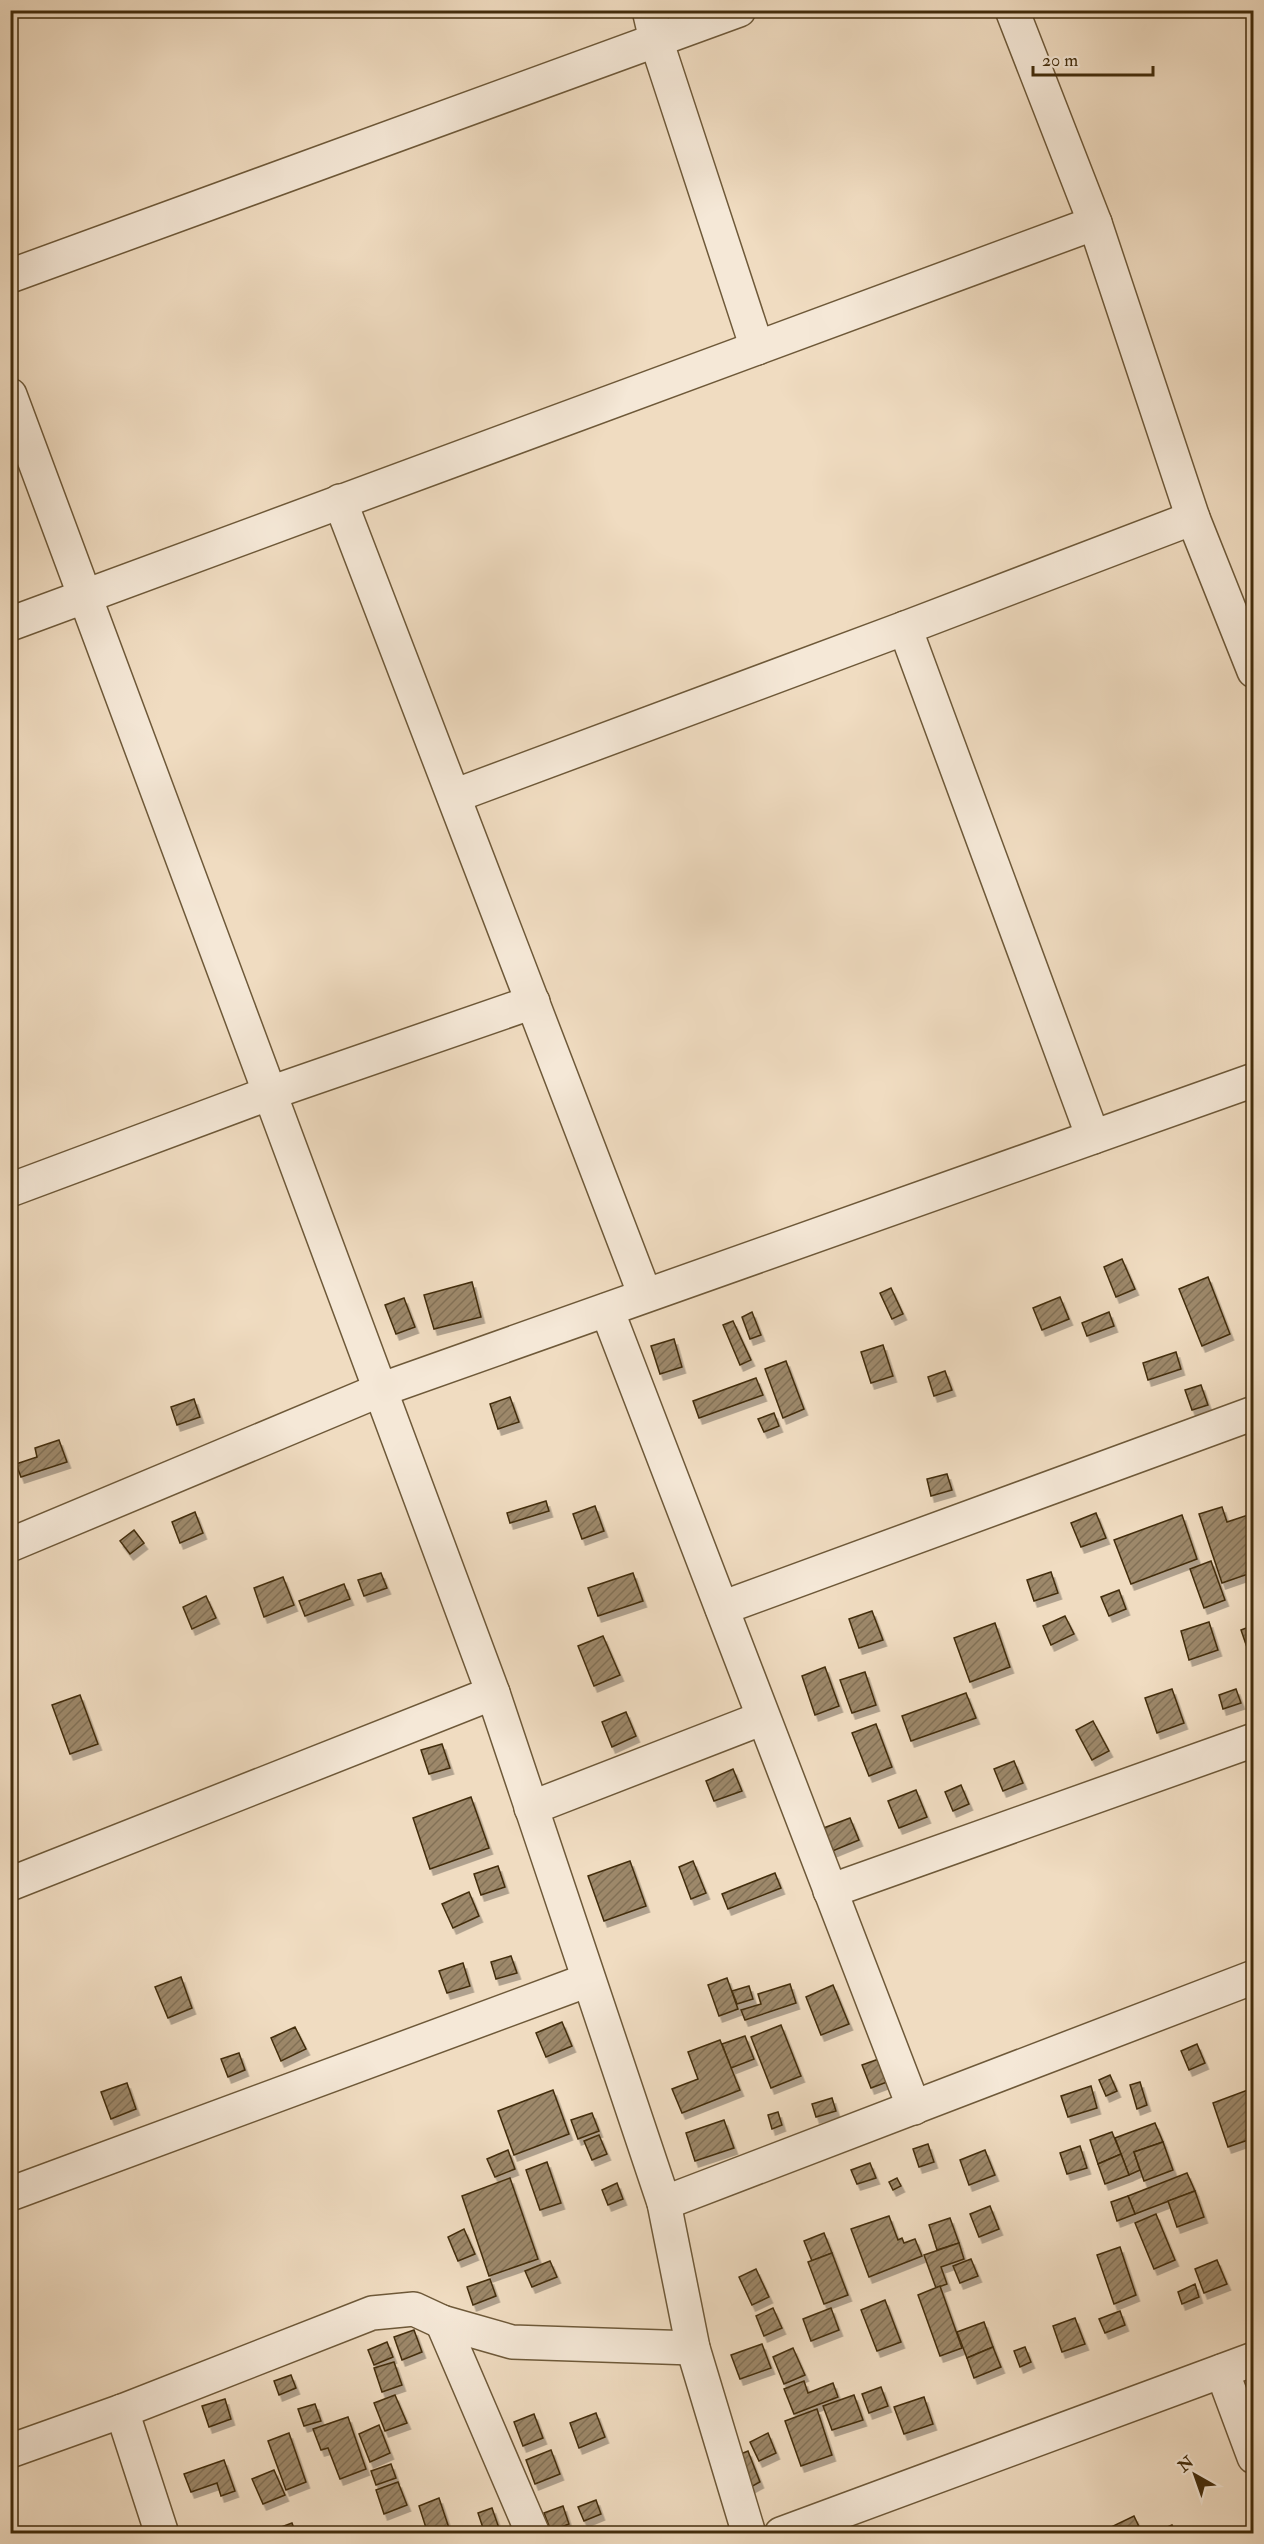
<svg xmlns="http://www.w3.org/2000/svg" width="1264" height="2544" viewBox="0 0 1264 2544" font-family="'IM FELL Double Pica',serif">
<style>
.building{fill:url(#building-hatch);stroke:#432d0c;stroke-width:1.5;filter:url(#shadow)}
.lines{fill:none;stroke-linecap:round;stroke-linejoin:round}
.street-casing{stroke:#6e5939;stroke-width:36}
.street{stroke:#f5e8d7;stroke-width:33}
</style>
<defs>
<pattern id="building-hatch" width="6" height="6" patternUnits="userSpaceOnUse" patternTransform="scale(1.5)"><rect width="6" height="6" fill="#9d886a"/><path d="M-1 1l2-2M0 6l6-6M5 7l2-2" fill="none" stroke="#827056"/></pattern>
<filter id="shadow"><feDropShadow dx="3.5" dy="6" stdDeviation="0" flood-color="#0004"/></filter>
</defs>
<rect width="100%" height="100%" fill="#f0dcc1"/>
<filter id="stains"><feTurbulence type="fractalNoise" baseFrequency=".00333" numOctaves="4"/><feColorMatrix values="0 0 0 0 .2 0 0 0 0 .09 0 0 0 0 .02 0 0 0 .5 -.17"/></filter>
<radialGradient id="worn" r=".72"><stop offset=".6" stop-color="#630" stop-opacity="0"/><stop offset="1" stop-color="#630" stop-opacity=".3"/></radialGradient>
<g class="building">
<path d="M 1122,1259 L 1135,1289 L 1116,1297 L 1104,1267 Z"/>
<path d="M 1208,1277 L 1230,1334 L 1202,1346 L 1179,1289 Z"/>
<path d="M 472,1282 L 481,1317 L 434,1329 L 424,1295 Z"/>
<path d="M 891,1288 L 903,1314 L 892,1319 L 880,1293 Z"/>
<path d="M 1060,1297 L 1069,1319 L 1042,1330 L 1033,1308 Z"/>
<path d="M 404,1298 L 415,1327 L 396,1334 L 385,1305 Z"/>
<path d="M 752,1312 L 761,1335 L 750,1339 L 742,1317 Z"/>
<path d="M 1109,1312 L 1114,1326 L 1087,1336 L 1082,1323 Z"/>
<path d="M 733,1321 L 751,1360 L 740,1365 L 723,1325 Z"/>
<path d="M 674,1339 L 682,1367 L 660,1374 L 651,1346 Z"/>
<path d="M 883,1345 L 893,1376 L 871,1383 L 861,1352 Z"/>
<path d="M 1176,1352 L 1181,1369 L 1148,1380 L 1143,1363 Z"/>
<path d="M 786,1361 L 804,1409 L 783,1418 L 765,1369 Z"/>
<path d="M 945,1371 L 952,1390 L 934,1396 L 928,1377 Z"/>
<path d="M 756,1378 L 763,1395 L 699,1418 L 693,1401 Z"/>
<path d="M 1201,1385 L 1208,1405 L 1192,1410 L 1185,1390 Z"/>
<path d="M 510,1397 L 519,1422 L 498,1429 L 490,1404 Z"/>
<path d="M 194,1399 L 200,1417 L 177,1425 L 171,1407 Z"/>
<path d="M 774,1413 L 779,1426 L 764,1432 L 758,1419 Z"/>
<path d="M 59,1440 L 67,1462 L 21,1477 L 16,1464 L 37,1457 L 35,1448 Z"/>
<path d="M 947,1474 L 952,1490 L 931,1496 L 927,1479 Z"/>
<path d="M 546,1501 L 549,1511 L 510,1523 L 507,1513 Z"/>
<path d="M 595,1506 L 604,1531 L 582,1539 L 573,1514 Z"/>
<path d="M 1222,1507 L 1227,1522 L 1254,1513 L 1254,1572 L 1222,1583 L 1199,1514 Z"/>
<path d="M 195,1512 L 203,1533 L 180,1543 L 172,1522 Z"/>
<path d="M 1096,1513 L 1106,1538 L 1081,1547 L 1071,1523 Z"/>
<path d="M 1182,1515 L 1197,1559 L 1131,1584 L 1114,1540 Z"/>
<path d="M 134,1530 L 144,1543 L 130,1554 L 120,1541 Z"/>
<path d="M 1211,1561 L 1225,1600 L 1204,1608 L 1190,1569 Z"/>
<path d="M 1051,1572 L 1058,1593 L 1034,1601 L 1027,1580 Z"/>
<path d="M 381,1573 L 387,1588 L 364,1596 L 358,1580 Z"/>
<path d="M 633,1573 L 643,1601 L 598,1616 L 588,1588 Z"/>
<path d="M 283,1577 L 294,1605 L 264,1617 L 254,1588 Z"/>
<path d="M 344,1584 L 350,1599 L 305,1616 L 299,1601 Z"/>
<path d="M 1119,1590 L 1126,1609 L 1109,1616 L 1101,1597 Z"/>
<path d="M 206,1596 L 216,1618 L 192,1629 L 183,1607 Z"/>
<path d="M 872,1611 L 883,1640 L 859,1648 L 849,1619 Z"/>
<path d="M 1065,1616 L 1074,1634 L 1051,1645 L 1043,1626 Z"/>
<path d="M 1209,1622 L 1218,1650 L 1189,1660 L 1181,1631 Z"/>
<path d="M 995,1623 L 1010,1667 L 970,1682 L 954,1638 Z"/>
<path d="M 1254,1625 L 1254,1655 L 1250,1656 L 1241,1630 Z"/>
<path d="M 603,1636 L 620,1675 L 594,1686 L 578,1646 Z"/>
<path d="M 825,1667 L 839,1706 L 815,1715 L 802,1676 Z"/>
<path d="M 865,1672 L 876,1705 L 852,1713 L 840,1680 Z"/>
<path d="M 1172,1689 L 1184,1723 L 1157,1733 L 1145,1698 Z"/>
<path d="M 1236,1689 L 1241,1703 L 1223,1709 L 1219,1695 Z"/>
<path d="M 966,1693 L 976,1718 L 911,1741 L 902,1716 Z"/>
<path d="M 80,1695 L 98,1744 L 70,1754 L 52,1705 Z"/>
<path d="M 626,1712 L 636,1736 L 612,1747 L 602,1722 Z"/>
<path d="M 1093,1721 L 1109,1751 L 1092,1760 L 1076,1730 Z"/>
<path d="M 876,1724 L 892,1767 L 869,1776 L 852,1733 Z"/>
<path d="M 442,1744 L 450,1768 L 429,1774 L 421,1750 Z"/>
<path d="M 1014,1761 L 1023,1783 L 1003,1791 L 994,1769 Z"/>
<path d="M 733,1769 L 742,1791 L 714,1801 L 706,1781 Z"/>
<path d="M 961,1785 L 969,1804 L 953,1811 L 945,1792 Z"/>
<path d="M 916,1790 L 927,1817 L 899,1828 L 888,1801 Z"/>
<path d="M 471,1797 L 489,1848 L 430,1869 L 413,1818 Z"/>
<path d="M 850,1818 L 859,1840 L 830,1852 L 821,1829 Z"/>
<path d="M 630,1861 L 646,1906 L 604,1921 L 588,1876 Z"/>
<path d="M 693,1861 L 706,1893 L 691,1899 L 679,1867 Z"/>
<path d="M 498,1866 L 505,1887 L 481,1895 L 474,1874 Z"/>
<path d="M 775,1873 L 781,1888 L 728,1909 L 722,1894 Z"/>
<path d="M 469,1892 L 479,1916 L 453,1928 L 442,1904 Z"/>
<path d="M 511,1956 L 517,1973 L 496,1979 L 491,1962 Z"/>
<path d="M 463,1963 L 470,1986 L 447,1993 L 439,1971 Z"/>
<path d="M 181,1977 L 192,2008 L 168,2018 L 155,1987 Z"/>
<path d="M 727,1978 L 738,2009 L 719,2016 L 708,1985 Z"/>
<path d="M 790,1984 L 796,2003 L 745,2020 L 741,2010 L 761,2004 L 758,1994 Z"/>
<path d="M 833,1985 L 849,2024 L 821,2035 L 806,1997 Z"/>
<path d="M 749,1986 L 753,1999 L 737,2004 L 732,1991 Z"/>
<path d="M 562,2022 L 572,2046 L 546,2057 L 536,2033 Z"/>
<path d="M 781,2025 L 801,2076 L 771,2088 L 751,2037 Z"/>
<path d="M 295,2027 L 306,2049 L 281,2061 L 271,2038 Z"/>
<path d="M 745,2036 L 754,2059 L 731,2068 L 722,2044 Z"/>
<path d="M 720,2040 L 740,2090 L 682,2113 L 672,2089 L 698,2079 L 688,2052 Z"/>
<path d="M 1197,2044 L 1205,2063 L 1189,2070 L 1181,2051 Z"/>
<path d="M 239,2053 L 245,2070 L 228,2077 L 221,2059 Z"/>
<path d="M 887,2056 L 895,2079 L 871,2088 L 862,2065 Z"/>
<path d="M 1110,2075 L 1117,2091 L 1106,2096 L 1099,2080 Z"/>
<path d="M 1140,2082 L 1147,2105 L 1137,2109 L 1130,2085 Z"/>
<path d="M 127,2083 L 136,2109 L 111,2119 L 101,2092 Z"/>
<path d="M 1091,2086 L 1097,2108 L 1068,2117 L 1061,2096 Z"/>
<path d="M 1253,2088 L 1254,2129 L 1248,2131 L 1251,2139 L 1228,2147 L 1213,2103 Z"/>
<path d="M 553,2090 L 569,2134 L 514,2155 L 498,2111 Z"/>
<path d="M 832,2098 L 836,2111 L 816,2117 L 812,2104 Z"/>
<path d="M 778,2112 L 782,2125 L 772,2129 L 768,2115 Z"/>
<path d="M 592,2113 L 599,2131 L 578,2139 L 571,2120 Z"/>
<path d="M 724,2120 L 734,2148 L 695,2161 L 686,2133 Z"/>
<path d="M 1155,2123 L 1163,2142 L 1134,2152 L 1140,2170 L 1129,2175 L 1115,2138 Z"/>
<path d="M 1112,2132 L 1121,2154 L 1098,2164 L 1090,2140 Z"/>
<path d="M 599,2135 L 607,2154 L 592,2160 L 584,2141 Z"/>
<path d="M 1163,2142 L 1173,2170 L 1144,2181 L 1134,2152 Z"/>
<path d="M 928,2144 L 934,2162 L 919,2167 L 913,2149 Z"/>
<path d="M 1080,2146 L 1087,2168 L 1067,2174 L 1060,2153 Z"/>
<path d="M 508,2150 L 515,2169 L 495,2177 L 487,2159 Z"/>
<path d="M 985,2150 L 995,2175 L 969,2185 L 960,2160 Z"/>
<path d="M 1121,2154 L 1129,2175 L 1105,2184 L 1098,2164 Z"/>
<path d="M 547,2162 L 561,2203 L 540,2210 L 526,2170 Z"/>
<path d="M 870,2163 L 876,2178 L 857,2184 L 851,2170 Z"/>
<path d="M 1187,2173 L 1195,2191 L 1135,2214 L 1128,2196 Z"/>
<path d="M 510,2178 L 538,2259 L 489,2276 L 462,2196 Z"/>
<path d="M 897,2178 L 901,2186 L 893,2190 L 889,2182 Z"/>
<path d="M 617,2183 L 623,2199 L 608,2205 L 602,2190 Z"/>
<path d="M 1195,2191 L 1204,2217 L 1177,2227 L 1168,2201 Z"/>
<path d="M 1128,2196 L 1135,2214 L 1117,2221 L 1111,2202 Z"/>
<path d="M 990,2206 L 999,2229 L 979,2237 L 970,2214 Z"/>
<path d="M 1156,2214 L 1175,2260 L 1154,2269 L 1135,2223 Z"/>
<path d="M 889,2216 L 898,2240 L 902,2238 L 904,2243 L 915,2239 L 922,2256 L 869,2277 L 851,2229 Z"/>
<path d="M 950,2218 L 959,2243 L 937,2250 L 929,2225 Z"/>
<path d="M 464,2229 L 475,2254 L 458,2261 L 448,2237 Z"/>
<path d="M 824,2233 L 832,2253 L 812,2261 L 804,2241 Z"/>
<path d="M 959,2243 L 964,2259 L 941,2267 L 947,2284 L 936,2288 L 924,2255 Z"/>
<path d="M 1120,2247 L 1136,2295 L 1114,2304 L 1097,2255 Z"/>
<path d="M 832,2253 L 848,2295 L 824,2304 L 808,2262 Z"/>
<path d="M 971,2259 L 978,2276 L 960,2283 L 953,2266 Z"/>
<path d="M 1217,2260 L 1227,2284 L 1204,2293 L 1195,2269 Z"/>
<path d="M 550,2261 L 557,2277 L 532,2287 L 525,2271 Z"/>
<path d="M 756,2269 L 769,2297 L 752,2305 L 739,2277 Z"/>
<path d="M 490,2279 L 496,2296 L 473,2305 L 467,2287 Z"/>
<path d="M 1195,2284 L 1199,2297 L 1182,2304 L 1178,2292 Z"/>
<path d="M 940,2286 L 962,2348 L 940,2356 L 918,2295 Z"/>
<path d="M 885,2300 L 901,2342 L 877,2351 L 861,2310 Z"/>
<path d="M 773,2308 L 782,2328 L 764,2336 L 756,2316 Z"/>
<path d="M 831,2308 L 839,2330 L 811,2341 L 803,2319 Z"/>
<path d="M 1120,2311 L 1125,2325 L 1105,2333 L 1099,2319 Z"/>
<path d="M 1075,2318 L 1085,2344 L 1062,2352 L 1053,2326 Z"/>
<path d="M 984,2322 L 993,2347 L 967,2358 L 957,2332 Z"/>
<path d="M 414,2330 L 422,2352 L 402,2360 L 394,2337 Z"/>
<path d="M 387,2342 L 393,2357 L 374,2365 L 368,2350 Z"/>
<path d="M 762,2344 L 771,2368 L 740,2379 L 731,2355 Z"/>
<path d="M 993,2347 L 1001,2367 L 974,2378 L 967,2358 Z"/>
<path d="M 1025,2347 L 1031,2362 L 1020,2367 L 1014,2351 Z"/>
<path d="M 793,2348 L 805,2375 L 784,2384 L 773,2357 Z"/>
<path d="M 394,2362 L 402,2385 L 382,2392 L 374,2368 Z"/>
<path d="M 291,2375 L 296,2388 L 279,2395 L 274,2381 Z"/>
<path d="M 804,2381 L 808,2393 L 833,2383 L 838,2397 L 794,2414 L 784,2389 Z"/>
<path d="M 881,2387 L 888,2406 L 869,2413 L 862,2394 Z"/>
<path d="M 395,2395 L 407,2423 L 385,2431 L 374,2403 Z"/>
<path d="M 854,2395 L 863,2420 L 832,2430 L 823,2406 Z"/>
<path d="M 924,2397 L 933,2424 L 904,2434 L 894,2407 Z"/>
<path d="M 225,2399 L 231,2419 L 209,2427 L 202,2406 Z"/>
<path d="M 315,2404 L 321,2421 L 304,2426 L 298,2409 Z"/>
<path d="M 817,2409 L 832,2455 L 801,2466 L 785,2421 Z"/>
<path d="M 596,2413 L 605,2437 L 579,2448 L 570,2423 Z"/>
<path d="M 534,2414 L 543,2438 L 523,2446 L 514,2422 Z"/>
<path d="M 348,2417 L 366,2469 L 340,2479 L 328,2448 L 321,2450 L 313,2429 Z"/>
<path d="M 379,2425 L 390,2453 L 370,2462 L 359,2434 Z"/>
<path d="M 289,2433 L 306,2482 L 286,2490 L 268,2441 Z"/>
<path d="M 768,2433 L 776,2453 L 759,2461 L 750,2442 Z"/>
<path d="M 551,2450 L 560,2474 L 535,2484 L 526,2460 Z"/>
<path d="M 748,2451 L 760,2482 L 749,2488 L 736,2456 Z"/>
<path d="M 224,2460 L 235,2491 L 221,2496 L 217,2483 L 191,2492 L 184,2474 Z"/>
<path d="M 391,2464 L 396,2478 L 376,2485 L 371,2471 Z"/>
<path d="M 274,2470 L 285,2495 L 263,2504 L 252,2479 Z"/>
<path d="M 398,2482 L 407,2505 L 384,2514 L 376,2490 Z"/>
<path d="M 439,2498 L 451,2534 L 428,2534 L 419,2506 Z"/>
<path d="M 596,2500 L 601,2514 L 584,2521 L 578,2507 Z"/>
<path d="M 563,2506 L 569,2524 L 551,2531 L 544,2513 Z"/>
<path d="M 492,2508 L 501,2534 L 485,2534 L 478,2513 Z"/>
<path d="M 1134,2516 L 1142,2533 L 1114,2534 L 1111,2527 Z"/>
<path d="M 292,2523 L 296,2534 L 269,2534 L 268,2532 Z"/>
<path d="M 1172,2525 L 1176,2534 L 1159,2534 L 1158,2531 Z"/>
</g>
<g class="lines">
<defs>
<g id="street">
<path d="M 649,10 L 656,40 L 757,348"/>
<path d="M 1012,10 L 1095,223 L 1193,518 L 1254,671"/>
<path d="M 10,276 L 739,10"/>
<path d="M 10,395 L 493,1693 L 664,2203 L 693,2348 L 749,2534"/>
<path d="M 340,501 L 645,1295"/>
<path d="M 10,624 L 1095,223"/>
<path d="M 905,628 L 1093,1137"/>
<path d="M 454,796 L 905,628 L 1193,518"/>
<path d="M 10,1190 L 270,1093 L 533,1002"/>
<path d="M 607,1310 L 914,2108"/>
<path d="M 10,1545 L 380,1390 L 1254,1080"/>
<path d="M 722,1608 L 1254,1413"/>
<path d="M 531,1808 L 763,1718"/>
<path d="M 10,1884 L 493,1693"/>
<path d="M 830,1891 L 1254,1740"/>
<path d="M 10,2194 L 588,1980"/>
<path d="M 664,2203 L 1254,1977"/>
<path d="M 442,2322 L 533,2534"/>
<path d="M 1222,2371 L 1254,2457"/>
<path d="M 122,2411 L 162,2534"/>
<path d="M 10,2451 L 122,2411 L 372,2313 L 414,2309 L 442,2322 L 512,2342 L 693,2348"/>
<path d="M 781,2534 L 1254,2359"/>
</g>
</defs>
<use href="#street" class="street-casing"/>
<use href="#street" class="street"/>
</g>
<rect width="1264" height="2544" fill="none" stroke="#f0dcc1" stroke-width="36"/>
<rect x="12" y="12" width="1240" height="2520" fill="none" stroke="#432d0c" stroke-width="3"/>
<rect x="18" y="18" width="1228" height="2508" fill="none" stroke="#432d0c" stroke-width="1.5"/>
<g transform="translate(1195 2475) rotate(320)" stroke="#f5e8d7" stroke-width="4.5" paint-order="stroke">
<path d="M0-4.5L10 22L0 15L-10 22Z" fill="#432d0c"/>
<text y="-9" font-size="16" font-weight="bold" text-anchor="middle" fill="#432d0c">N</text>
</g>
<path d="M1033 66v9h120v-9" fill="none" stroke="#432d0c" stroke-width="3"/>
<text x="1042" y="66" font-size="18" fill="#432d0c" stroke="#f5e8d7" stroke-width="4.5" paint-order="stroke">20 m</text>
<rect width="100%" height="100%" filter="url(#stains)"/>
<rect width="100%" height="100%" fill="url(#worn)"/>
</svg>
